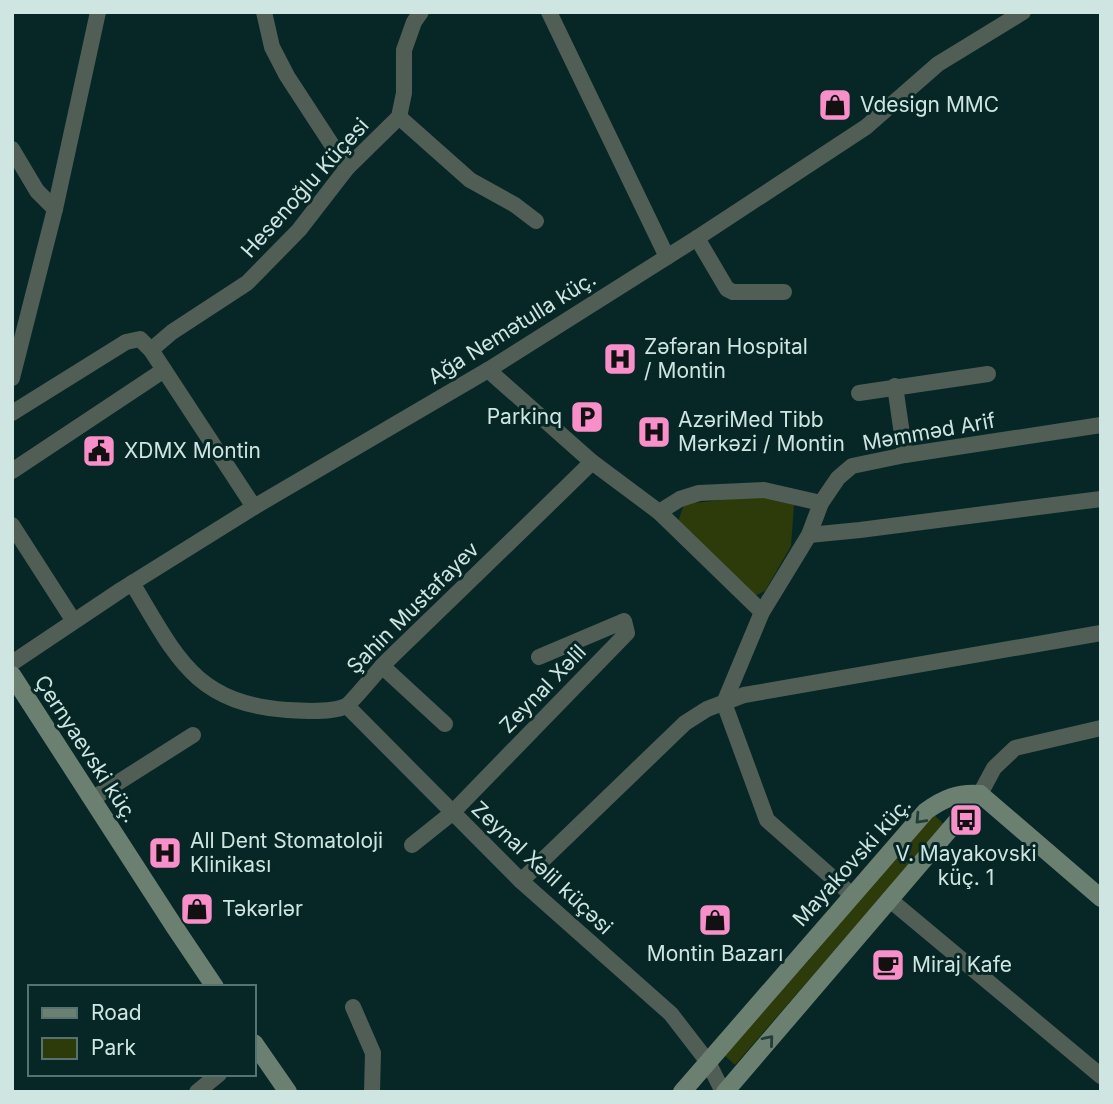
<svg xmlns="http://www.w3.org/2000/svg" width="1113" height="1104" viewBox="0 0 1113 1104" font-family="Inter,sans-serif">
<style>
.green{fill:#2d3a09}
.lines{fill:none;stroke-linecap:round;stroke-linejoin:round}
.street{stroke:#515e55;stroke-width:16}
.secondary{stroke:#6c8072;stroke-width:18}
.oneway{stroke:#203d38}
.labels{text-anchor:middle;stroke-width:6;stroke-linejoin:round;paint-order:stroke}
.poi-label{font-size:21px;fill:#cfe5e2;stroke:#062725;text-anchor:start}
.street-label{font-size:21px;fill:#cfe5e2;stroke:#062725}
</style>
<rect width="100%" height="100%" fill="#062725"/>
<g class="green">
<path d="M 761,496 L 794,505 L 791,546 L 765,591 L 752,597 L 678,522 L 684,504 Z"/>
<path d="M 933,814 L 944,824 L 735,1065 L 724,1055 Z"/>
</g>
<g class="lines">
<g class="street">
<path d="M 264,12 L 272,47 L 287,76 L 347,168"/>
<path d="M 549,12 L 667,257"/>
<path d="M 399,117 L 470,180 L 515,205 L 536,221"/>
<path d="M 12,149 L 37,191 L 55,209"/>
<path d="M 697,238 L 727,289 L 733,292 L 784,292"/>
<path d="M 151,350 L 172,332 L 247,283 L 299,230 L 347,168 L 399,117 L 404,93 L 404,50 L 414,22 L 421,12"/>
<path d="M 488,370 L 592,462 L 659,512 L 762,612"/>
<path d="M 12,378 L 55,209 L 98,12"/>
<path d="M 895,386 L 905,455"/>
<path d="M 859,393 L 988,374"/>
<path d="M 12,413 L 126,342 L 140,339 L 151,350 L 254,507"/>
<path d="M 12,471 L 164,370"/>
<path d="M 659,512 L 680,499 L 699,493 L 764,490 L 821,503"/>
<path d="M 12,525 L 73,620"/>
<path d="M 809,535 L 860,530 L 1101,499"/>
<path d="M 132,583 C 176,655 193,703 287,710 C 303,711 332,713 346,706 C 352,703 380,667 389,659 C 457,593 525,528 592,462"/>
<path d="M 12,663 L 121,590 L 254,507 L 488,370 L 697,238 L 866,127 L 938,64 L 1023,12"/>
<path d="M 382,666 L 445,724"/>
<path d="M 724,703 L 762,612 L 809,535 L 821,503 L 838,478 L 852,466 L 905,455 L 1101,425"/>
<path d="M 724,703 L 767,820 L 852,895"/>
<path d="M 347,706 L 521,881 L 671,1014 L 708,1062 L 723,1092"/>
<path d="M 980,794 L 994,768 L 1015,748 L 1101,728"/>
<path d="M 92,799 L 193,735"/>
<path d="M 412,845 L 452,813 L 627,633 L 624,621 L 539,657"/>
<path d="M 521,881 L 685,723 L 707,709 L 744,695 L 1101,633"/>
<path d="M 889,899 L 1101,1076"/>
<path d="M 353,1007 L 373,1053 L 372,1092"/>
<path d="M 197,1092 L 219,1074"/>
</g>
<g class="secondary">
<path d="M 12,675 L 174,926 L 215,987"/>
<path d="M 980,794 L 1101,898"/>
<path d="M 254,1043 L 288,1092"/>
<path d="M 682,1092 L 926,811 C 943,799 958,792 980,794"/>
<path d="M 725,1092 L 980,794"/>
</g>
</g>
<defs><path id="oneway-chevron" d="M-2-3.5L2.5 0L-2 3.5" fill="none" stroke-width="1.6" stroke-linecap="round" stroke-linejoin="round" transform="scale(1.75)"/></defs>
<g class="oneway">
<use href="#oneway-chevron" transform="translate(920 819) rotate(133)"/>
<use href="#oneway-chevron" transform="translate(769 1040) rotate(-50)"/>
</g>
<defs>
<symbol id="shop-square" viewBox="-11 -11 22 22"><rect x="-9" y="-9" width="18" height="18" rx="4" fill="#f98fc9" stroke="#062725"/><path d="M-5-2.5h2.3a2.7 3.5 0 0 1 5.4 0H5L5.5 6h-11ZM-1.5-2.5h3a1.5 2.3 0 0 0-3 0Z" fill="#111"/></symbol>
<symbol id="hospital-square" viewBox="-11 -11 22 22"><rect x="-9" y="-9" width="18" height="18" rx="4" fill="#f98fc9" stroke="#062725"/><path d="M-5-5h3v3.5h4V-5h3V5h-3V1.5h-4V5h-3Z" fill="#111"/></symbol>
<symbol id="parking-square" viewBox="-11 -11 22 22"><rect x="-9" y="-9" width="18" height="18" rx="4" fill="#f98fc9" stroke="#062725"/><path d="M-3.5-5.5H1a3.5 3.5 0 0 1 0 7H-1V5.5H-3.5ZM-1-3.4V-.6H.8a1.4 1.4 0 0 0 0-2.8Z" fill="#111"/></symbol>
<symbol id="civic-square" viewBox="-11 -11 22 22"><rect x="-9" y="-9" width="18" height="18" rx="4" fill="#f98fc9" stroke="#062725"/><path d="M-.6-6.5H3V-4.5H.6V-3L4-1V1h2V6H-6V1h2V-1L-.6-3ZM-1.2 2.5V6h2.4V2.5Z" fill="#111"/></symbol>
<symbol id="bus-square" viewBox="-11 -11 22 22"><rect x="-9" y="-9" width="18" height="18" rx="4" fill="#f98fc9" stroke="#062725"/><path d="M-5-6H5V4H4V6H2V4H-2V6H-4V4H-5ZM-3.5-4V0h7V-4ZM-3.5 1.2v1.5H-2V1.2ZM2 1.2v1.5H3.5V1.2Z" fill="#111"/></symbol>
<symbol id="cafe-square" viewBox="-11 -11 22 22"><rect x="-9" y="-9" width="18" height="18" rx="4" fill="#f98fc9" stroke="#062725"/><path d="M-5.5-4.5H6V0H3Q3 3.5 0 3.5H-2.5Q-5.5 3.5-5.5 0ZM3-3.2v2h1.7v-2ZM-6 4.5H4V6H-6Z" fill="#111"/></symbol>
</defs>
<g fill-rule="evenodd">
<use href="#shop-square" x="816" y="86" width="38" height="38"/>
<use href="#hospital-square" x="601" y="340" width="38" height="38"/>
<use href="#parking-square" x="568" y="398" width="38" height="38"/>
<use href="#hospital-square" x="635" y="413" width="38" height="38"/>
<use href="#civic-square" x="80" y="432" width="38" height="38"/>
<use href="#bus-square" x="947" y="801" width="38" height="38"/>
<use href="#hospital-square" x="146" y="834" width="38" height="38"/>
<use href="#shop-square" x="178" y="890" width="38" height="38"/>
<use href="#shop-square" x="696" y="901" width="38" height="38"/>
<use href="#cafe-square" x="869" y="946" width="38" height="38"/>
</g>
<g class="labels">
<g class="poi-label">
<text x="860" y="112">Vdesign MMC</text>
<text x="644" y="354">Zəfəran Hospital<tspan x="644" dy="24">/ Montin</tspan></text>
<text x="562" y="424" text-anchor="end">Parkinq</text>
<text x="678" y="427">AzəriMed Tibb<tspan x="678" dy="24">Mərkəzi / Montin</tspan></text>
<text x="124" y="458">XDMX Montin</text>
<text x="190" y="848">All Dent Stomatoloji<tspan x="190" dy="24">Klinikası</tspan></text>
<text x="966" y="861" text-anchor="middle">V. Mayakovski<tspan x="966" dy="24">küç. 1</tspan></text>
<text x="222" y="916">Təkərlər</text>
<text x="715" y="961" text-anchor="middle">Montin Bazarı</text>
<text x="912" y="972">Miraj Kafe</text>
</g>
<g class="street-label">
<text transform="translate(305 188) rotate(-48)" y="7">Hesenoğlu Küçesi</text>
<text transform="translate(512 328) rotate(-32)" y="7">Ağa Nemətulla küç.</text>
<text transform="translate(929 432) rotate(-10)" y="7">Məmməd Arif</text>
<text transform="translate(413 608) rotate(-45)" y="7">Şahin Mustafayev</text>
<text transform="translate(543 689) rotate(-46)" y="7">Zeynal Xəlil</text>
<text transform="translate(86 749) rotate(57)" y="7">Çernyaevski küç.</text>
<text transform="translate(852 862) rotate(-48)" y="7">Mayakovski küç.</text>
<text transform="translate(542 868) rotate(43)" y="7">Zeynal Xəlil küçəsi</text>
</g>
</g>
<rect width="1113" height="1104" fill="none" stroke="#cfe5e2" stroke-width="28"/>
<rect x="28" y="985" width="228" height="91" fill="#062725" stroke="#567371" stroke-width="2"/>
<rect x="42" y="1008" width="35" height="10" fill="#6c8072" stroke="#567371" stroke-width="2"/>
<text x="91" y="1020" font-size="21" fill="#cfe5e2">Road</text>
<rect x="42" y="1038" width="35" height="21" fill="#2d3a09" stroke="#567371" stroke-width="2"/>
<text x="91" y="1055" font-size="21" fill="#cfe5e2">Park</text>
</svg>
